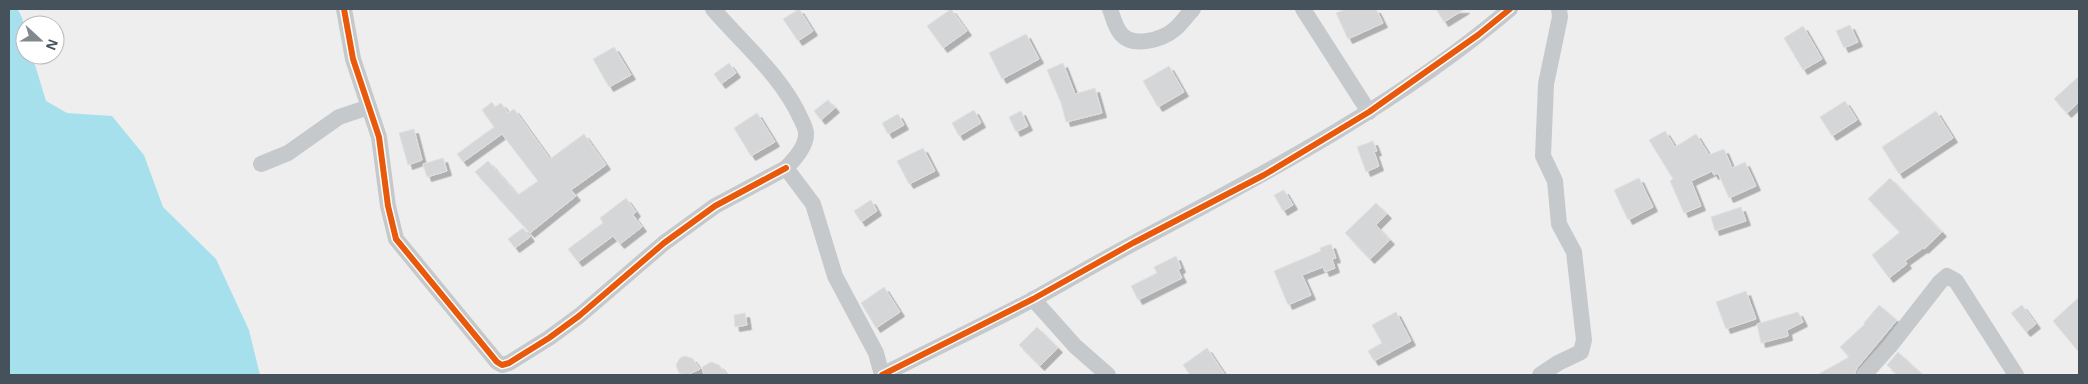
<svg xmlns="http://www.w3.org/2000/svg" width="2088" height="384" viewBox="0 0 2088 384" font-family="Helvetica,sans-serif">
  <style>
    .water { fill: #a7e0ed }
    .building { fill: #d5d6d7; stroke: #e0e0e1; filter: url(#shadow) }
    .lines { fill: none; stroke-linecap: round; stroke-linejoin: round }
    .street { stroke: #c6c9cb; stroke-width: 16 }
    .cycleway-casing { stroke: #fff; stroke-width: 9 }
    .cycleway { stroke: #e8590c; stroke-width: 6 }
  </style>
  <defs>
    <filter id="shadow"><feDropShadow dx="4.5" dy="4.5" stdDeviation="0" flood-color="#0004"/></filter>
  </defs>
  <rect width="100%" height="100%" fill="#efeeee"/>
  <!-- water -->
  <path class="water" d="M 9,9 L 17,9 C 27,21 25,40 25,55 L 32,55 L 46,101 L 67,113 L 112,116 L 144,155 L 163,207 L 216,259 L 249,330 L 260,375 L 9,375 Z"/>
  <!-- building -->
  <g class="building">
    <polygon points="799,9 813,31 798,41 783,19"/>
    <polygon points="951,9 967,31 943,48 927,26"/>
    <polygon points="1346,9 1376,9 1383,23 1348,39 1336,13"/>
    <polygon points="1436,9 1465,9 1444,22"/>
    <polygon points="1850,25 1858,42 1844,48 1836,31"/>
    <polygon points="1803,26 1822,59 1803,70 1784,38"/>
    <polygon points="1026,34 1039,59 1002,79 989,53"/>
    <polygon points="614,47 631,75 609,87 593,59"/>
    <polygon points="729,63 736,73 721,84 714,74"/>
    <polygon points="1063,63 1075,94 1095,88 1102,113 1066,122 1061,103 1047,70"/>
    <polygon points="1169,66 1184,92 1158,107 1143,81"/>
    <polygon points="2079,76 2079,102 2067,113 2054,99"/>
    <polygon points="828,100 835,108 821,120 814,111"/>
    <polygon points="1845,101 1857,120 1832,136 1820,117"/>
    <polygon points="492,102 495,107 501,103 508,113 514,109 550,159 584,134 606,165 571,190 576,196 530,233 475,172 488,161 518,195 538,181 502,134 463,162 457,154 494,127 482,110"/>
    <polygon points="974,110 981,123 959,136 952,123"/>
    <polygon points="1021,111 1028,126 1016,132 1009,117"/>
    <polygon points="1936,111 1953,138 1899,174 1882,147"/>
    <polygon points="757,113 775,142 751,156 734,128"/>
    <polygon points="898,114 904,125 888,134 882,123"/>
    <polygon points="414,129 422,160 408,165 399,133"/>
    <polygon points="1665,131 1675,147 1696,134 1709,155 1724,149 1732,168 1745,162 1756,186 1729,198 1718,173 1714,175 1712,171 1691,181 1701,206 1684,213 1670,181 1673,179 1649,140"/>
    <polygon points="1373,141 1377,151 1374,152 1379,166 1366,172 1357,147"/>
    <polygon points="923,148 935,171 909,184 897,161"/>
    <polygon points="443,158 447,171 427,177 423,164"/>
    <polygon points="1639,178 1653,207 1628,220 1614,190"/>
    <polygon points="1890,178 1942,232 1924,249 1923,248 1905,261 1907,264 1889,278 1872,255 1900,232 1868,199"/>
    <polygon points="1284,190 1293,205 1283,211 1274,195"/>
    <polygon points="626,198 636,212 633,215 642,227 620,244 613,236 578,262 568,249 603,223 600,218"/>
    <polygon points="871,200 877,211 861,222 854,211"/>
    <polygon points="1376,203 1387,214 1376,225 1390,240 1370,259 1345,233"/>
    <polygon points="1741,207 1746,221 1715,231 1711,217"/>
    <polygon points="523,228 530,237 515,248 508,239"/>
    <polygon points="1331,244 1336,258 1332,259 1335,268 1325,272 1323,267 1302,275 1311,295 1288,305 1274,271 1321,251 1320,248"/>
    <polygon points="1176,256 1181,268 1178,270 1182,278 1138,300 1131,286 1157,273 1154,267"/>
    <polygon points="884,287 900,312 876,328 861,303"/>
    <polygon points="1746,291 1756,319 1726,329 1716,302"/>
    <polygon points="2079,297 2079,352 2053,321"/>
    <polygon points="1879,305 1897,320 1857,368 1854,375 1817,375 1849,357 1840,347 1865,324 1864,323"/>
    <polygon points="2022,305 2036,324 2026,332 2011,313"/>
    <polygon points="1396,312 1411,341 1374,361 1368,351 1382,343 1372,325"/>
    <polygon points="1798,312 1803,322 1787,330 1788,336 1761,343 1757,324"/>
    <polygon points="745,313 747,325 735,327 734,315"/>
    <polygon points="1037,327 1058,348 1040,366 1019,345"/>
    <polygon points="1207,348 1225,375 1190,375 1183,365"/>
    <polygon points="1898,352 1923,375 1898,375 1887,365"/>
    <polygon points="684,356 692,358 700,369 687,375 679,373 676,365 680,358"/>
    <polygon points="711,362 719,365 727,375 704,375 702,367"/>
  </g>
  <g class="lines">
    <!-- street -->
    <g class="street">
      <polyline points="344,9 353,59 379,137 388,206 396,239 497,362 502,365 509,363 549,338 579,316 664,243 715,206 786,168"/>
      <path d="M 713,9 C 743,44 782,76 801,119 C 803,123 806,129 806,133 C 807,146 794,160 786,168 L 813,204 L 835,276 L 876,353 L 882,375"/>
      <path d="M 1110,9 C 1113,17 1115,27 1121,34 C 1133,48 1162,40 1175,29 C 1181,24 1187,15 1193,9"/>
      <polyline points="1303,9 1369,112"/>
      <polyline points="261,164 288,153 339,117 369,107"/>
      <polyline points="1033,299 1075,346 1108,375"/>
      <path d="M 882,375 C 933,349 984,325 1034,299 C 1068,280 1102,260 1136,242 C 1266,173 1397,105 1510,9"/>
      <polyline points="1540,375 1558,363 1581,352 1584,340 1574,252 1559,224 1555,181 1543,156 1546,84 1560,17 1559,9"/>
      <polyline points="1864,375 1890,346 1940,282 1947,276 1956,281 2016,375"/>
    </g>
    <!-- cycleway casing -->
    <g class="cycleway-casing">
      <g id="cycleway">
        <polyline points="344,9 353,59 379,137 388,206 396,239 497,362 502,365 509,363 549,338 579,316 664,243 715,206 786,168"/>
        <polyline points="882,375 1033,299 1133,243 1264,175 1369,112 1478,35 1510,9"/>
      </g>
    </g>
    <!-- cycleway -->
    <use href="#cycleway" class="cycleway"/>
  </g>
  <!-- border -->
  <rect width="2088" height="384" fill="none" stroke="#46525b" stroke-width="20"/>
  <!-- north arrow -->
  <g transform="translate(40 40) rotate(111)"><circle r="24" fill="#ffffff" stroke="#b5babd"/>
  <path d="M0-4L9 19L0 12L-9 19Z" fill="#81898e"/>
  <text y="-8" font-size="14" font-weight="bold" text-anchor="middle" fill="#46525b">N</text>
  </g>
</svg>
